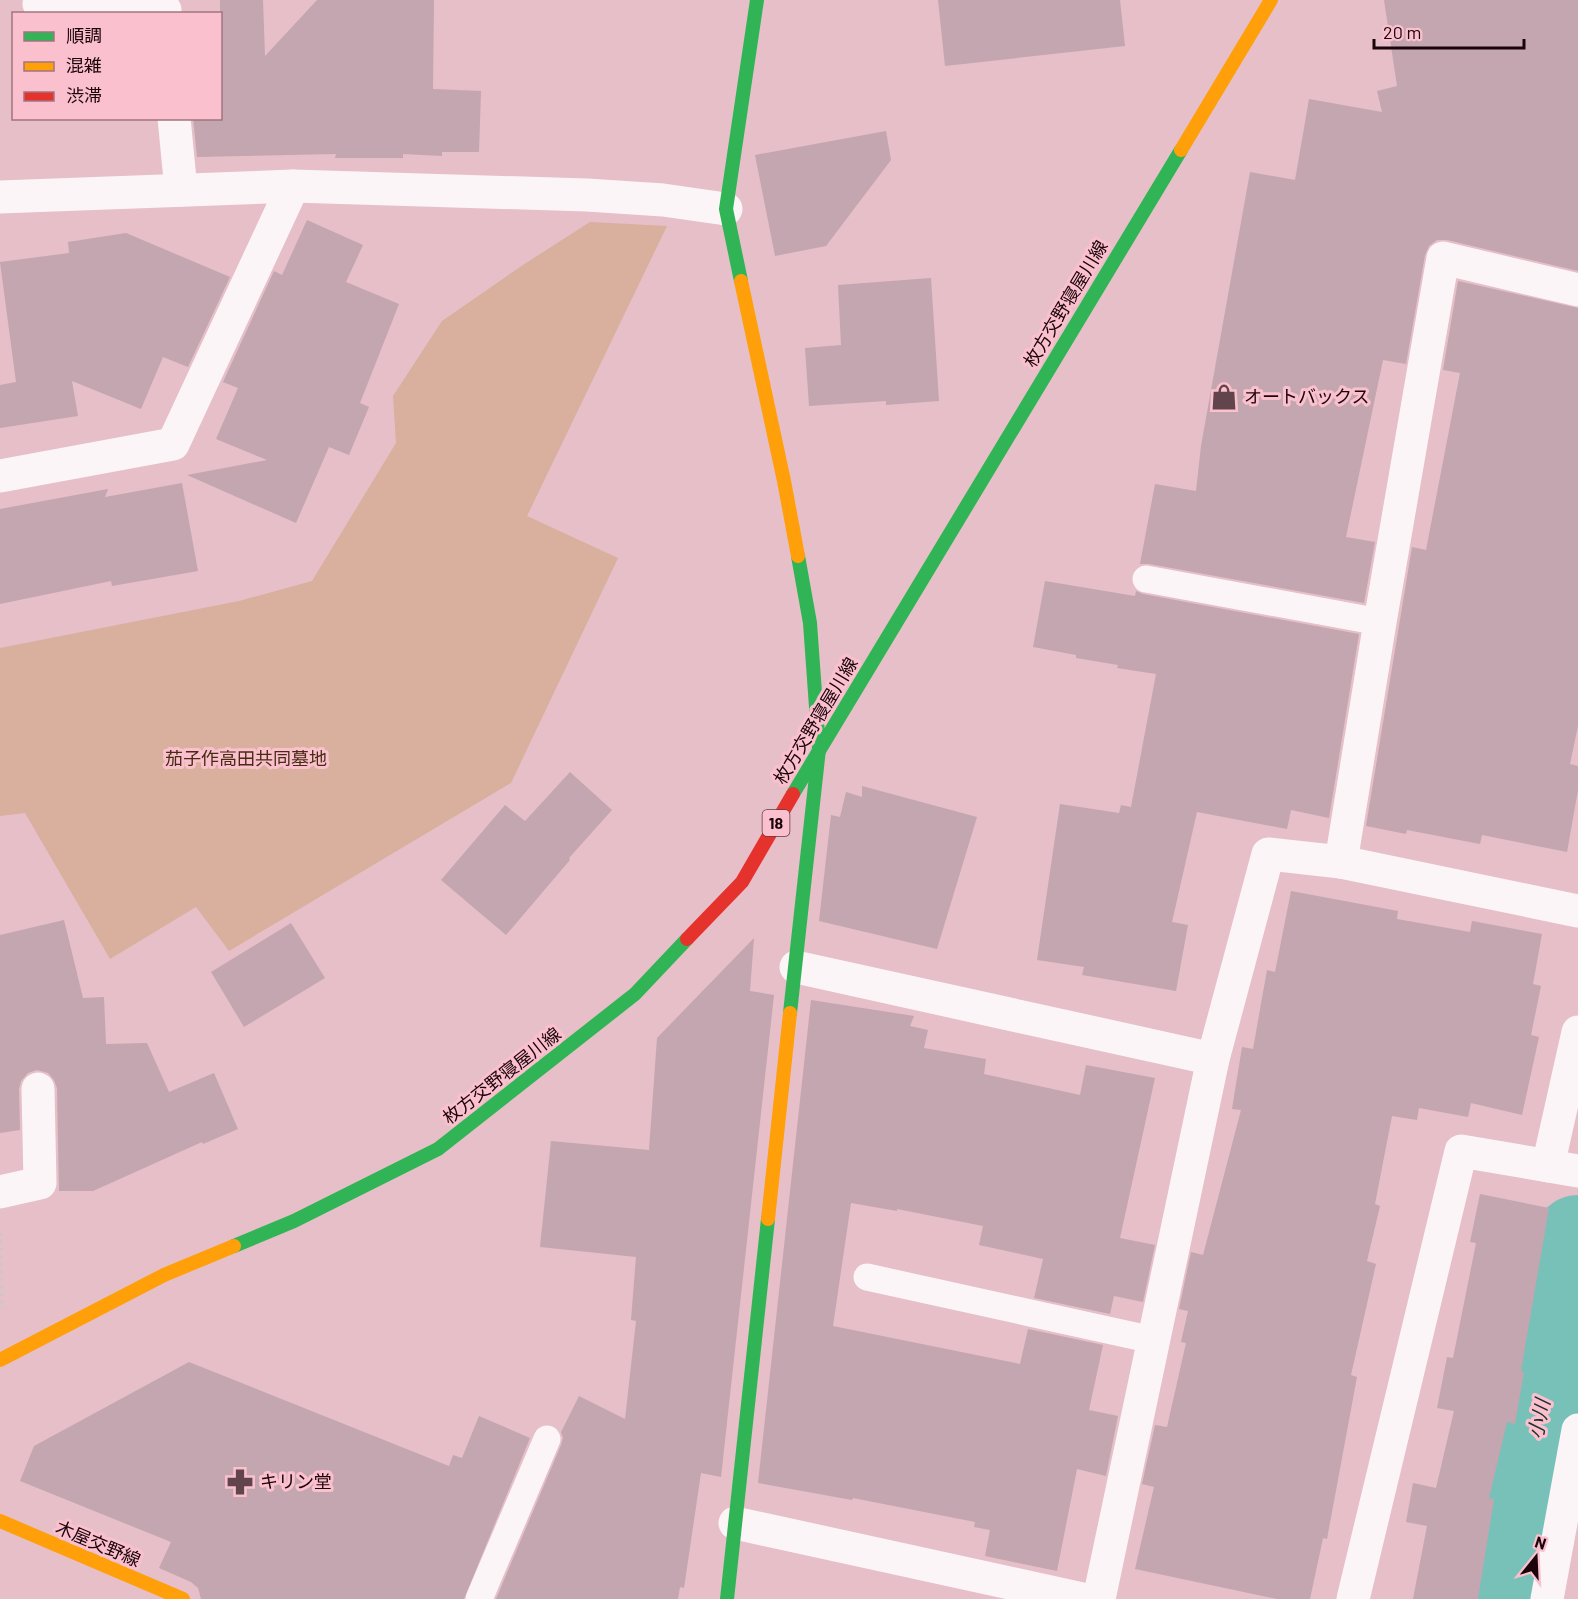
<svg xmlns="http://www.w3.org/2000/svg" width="1578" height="1599" viewBox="0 0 1578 1599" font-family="Barlow,'Noto Sans JP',sans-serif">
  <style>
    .green { fill: #d9af9d }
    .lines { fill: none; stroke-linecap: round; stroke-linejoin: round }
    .river { stroke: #78c1b9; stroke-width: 90 }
    .building { fill: #c3a6b0 }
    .path { stroke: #d0c5c7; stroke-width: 4; stroke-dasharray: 3 4.5; stroke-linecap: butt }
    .lane { stroke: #fbf5f7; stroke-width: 27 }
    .street { stroke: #fbf5f7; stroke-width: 33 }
    .fast { stroke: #30b455; stroke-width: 14 }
    .slow { stroke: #ff9f0a; stroke-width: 14 }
    .jam { stroke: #e5322d; stroke-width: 14 }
    .labels { text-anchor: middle; stroke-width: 6; stroke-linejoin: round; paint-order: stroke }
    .shield { fill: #fbc0ce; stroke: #5e3c45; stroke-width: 1.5 }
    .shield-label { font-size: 16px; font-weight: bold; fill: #1b040a }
    .street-label { font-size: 18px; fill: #1b040a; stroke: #fbc0ce }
    .poi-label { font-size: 18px; fill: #1b040a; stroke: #fbc0ce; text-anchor: start }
    .park-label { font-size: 18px; fill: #462c11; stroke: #fbc0ce }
    .water-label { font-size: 20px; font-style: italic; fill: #1a2f2b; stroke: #fbc0ce }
  </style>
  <rect width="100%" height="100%" fill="#e6bfc8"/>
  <!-- green -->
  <polygon class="green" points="590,222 667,226 527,516 618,558 511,783 229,951 196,907 110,959 25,813 0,816 0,648 239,601 312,581 396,443 393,396 442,321 523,265"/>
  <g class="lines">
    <!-- river -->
    <polyline class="river" points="1500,1599 1578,1240"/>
  </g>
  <!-- building -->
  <g class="building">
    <polygon points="220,0 263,0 265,56 317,0 434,0 433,89 481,91 479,152 442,152 442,156 403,154 403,158 335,158 336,154 197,157 193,118 220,118"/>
    <polygon points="938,0 1120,0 1125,46 945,66"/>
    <polygon points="1384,0 1578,0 1578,271 1447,240 1437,240 1429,246 1425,255 1406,364 1383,360 1346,537 1375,542 1364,603 1149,564 1140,564 1155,484 1196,491 1201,446 1250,172 1295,180 1309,99 1382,112 1377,91 1397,86"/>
    <polygon points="886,131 891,160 826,246 775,256 755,155"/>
    <polygon points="307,220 363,245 346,282 399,304 360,403 369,407 349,455 329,447 296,523 187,475 267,460 216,439 238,388 223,382 274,271 282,275"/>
    <polygon points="126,233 230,277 188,367 163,357 141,409 72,381 78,416 0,428 0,385 16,382 0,262 69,253 68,242"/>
    <polygon points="931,278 939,401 886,405 886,401 809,406 805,348 841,345 838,285"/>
    <polygon points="1458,281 1578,308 1578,726 1570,764 1578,766 1578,790 1567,852 1482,835 1480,844 1407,830 1406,834 1366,826 1412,547 1426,550 1460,373 1443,370"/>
    <polygon points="182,483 198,571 112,586 111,581 0,604 0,509 108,489 105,497"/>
    <polygon points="1045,581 1135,596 1136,591 1143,594 1359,634 1329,818 1291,810 1287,829 1197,812 1172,922 1188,925 1176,991 1082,975 1084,967 1037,960 1060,804 1119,813 1121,805 1131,807 1156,674 1117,668 1118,665 1076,658 1076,655 1033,647"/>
    <polygon points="570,772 612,810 569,858 570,860 506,935 441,880 505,805 525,821"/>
    <polygon points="862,786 977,817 937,949 819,921 831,815 840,817 846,792 862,797"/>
    <polygon points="1291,891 1398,911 1397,919 1470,932 1472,921 1542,934 1533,984 1541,986 1531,1035 1539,1037 1522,1115 1471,1103 1468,1117 1419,1108 1417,1120 1392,1116 1375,1204 1380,1206 1367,1261 1376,1264 1351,1375 1357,1377 1327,1539 1323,1538 1310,1599 1277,1599 1135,1569 1154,1487 1142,1484 1155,1425 1167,1427 1186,1343 1181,1342 1188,1311 1179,1309 1191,1252 1203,1255 1241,1110 1232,1109 1242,1047 1253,1049 1267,970 1275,972"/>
    <polygon points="64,920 83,998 104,997 106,1044 147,1043 169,1092 214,1073 238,1129 203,1144 202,1142 93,1191 59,1191 57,1088 54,1080 48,1073 37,1070 28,1073 21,1081 19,1089 20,1130 0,1133 0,935"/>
    <polygon points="291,923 325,978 244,1027 211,972"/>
    <polygon points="754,938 750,991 774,995 721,1477 701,1473 684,1588 680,1587 678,1599 496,1599 561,1445 563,1438 561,1432 579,1396 625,1419 636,1321 631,1320 636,1257 540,1247 551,1141 649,1150 657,1038"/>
    <polygon points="811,1000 914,1016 910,1026 928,1030 924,1048 986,1059 984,1074 1080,1095 1086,1065 1155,1078 1120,1238 1155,1245 1143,1302 1114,1296 1110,1314 1034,1298 1043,1259 979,1245 983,1226 897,1209 897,1211 851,1203 833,1326 1020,1364 1028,1329 1103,1345 1089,1410 1118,1416 1106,1476 1077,1469 1057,1571 985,1556 990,1530 974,1527 975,1522 853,1498 852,1500 758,1483"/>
    <polygon points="1480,1194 1549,1208 1521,1371 1524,1372 1515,1424 1507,1422 1489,1498 1494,1499 1478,1599 1413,1599 1427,1526 1406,1522 1413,1483 1436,1488 1454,1411 1437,1408 1447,1357 1453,1358 1476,1243 1470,1242"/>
    <polygon points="189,1362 449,1466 453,1455 462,1458 479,1416 530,1438 464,1599 201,1599 198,1588 191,1582 159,1568 171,1542 20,1481 34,1446"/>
  </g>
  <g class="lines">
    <!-- path -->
    <polyline class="path" points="0,1233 2,1309"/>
    <!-- lane -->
    <g class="lane">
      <polyline points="1146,579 1380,622"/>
      <polyline points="867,1277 1153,1340"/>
      <polyline points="479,1599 547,1439"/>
    </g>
    <!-- street -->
    <g class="street">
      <polyline points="39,4 165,10 165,14"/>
      <polyline points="174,118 181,190"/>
      <polyline points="0,197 293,186 587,195 663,200 726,209"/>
      <polyline points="0,476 173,444 293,186"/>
      <polyline points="1341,862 1578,911"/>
      <polyline points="796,967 1213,1059"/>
      <polyline points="1548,1166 1578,1032"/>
      <polyline points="0,1192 40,1183 38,1089"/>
      <polyline points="735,1523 1083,1599"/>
      <polyline points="1099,1599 1213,1059 1268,854 1341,862 1380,622 1443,258 1578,290"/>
      <polyline points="1353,1599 1461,1151 1578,1171"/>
      <polyline points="1547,1599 1578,1430"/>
    </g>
    <!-- fast -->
    <g class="fast">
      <polyline points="741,281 726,209 757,0"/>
      <polyline points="793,794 1181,150"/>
      <polyline points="790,1013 819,749 810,623 798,556"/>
      <polyline points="234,1246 294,1221 438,1149 635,994 687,939"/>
      <polyline points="727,1599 768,1219"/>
    </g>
    <!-- slow -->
    <g class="slow">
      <polyline points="1181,150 1271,0"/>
      <polyline points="741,281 784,481 798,556"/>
      <polyline points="768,1219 790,1013"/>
      <polyline points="0,1360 164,1275 234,1246"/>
      <polyline points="0,1521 183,1599"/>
    </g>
    <!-- jam -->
    <polyline class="jam" points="687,939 742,882 793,794"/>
  </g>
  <!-- icons -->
  <defs>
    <g id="shop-bare" transform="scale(2.07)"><path d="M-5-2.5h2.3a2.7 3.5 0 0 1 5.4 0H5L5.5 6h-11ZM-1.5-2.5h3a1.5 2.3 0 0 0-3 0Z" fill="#62454c" stroke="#fbc0ce" stroke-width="2.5" paint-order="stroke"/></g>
    <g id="pharmacy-bare" transform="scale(2.07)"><path d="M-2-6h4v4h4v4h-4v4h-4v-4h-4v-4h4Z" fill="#62454c" stroke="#fbc0ce" stroke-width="2.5" paint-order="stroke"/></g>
  </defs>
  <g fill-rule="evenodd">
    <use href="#shop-bare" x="1224" y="397"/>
    <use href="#pharmacy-bare" x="240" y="1482"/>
  </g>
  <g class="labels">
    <!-- shield labels -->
    <rect class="shield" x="762.5" y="810" width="27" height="26" rx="4.5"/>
    <g class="shield-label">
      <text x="776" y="829">18</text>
    </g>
    <!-- street labels -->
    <g class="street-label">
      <text transform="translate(1066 304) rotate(-59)" y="6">枚方交野寝屋川線</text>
      <text transform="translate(816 721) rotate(-59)" y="6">枚方交野寝屋川線</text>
      <text transform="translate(502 1076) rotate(-38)" y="6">枚方交野寝屋川線</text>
      <text transform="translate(98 1544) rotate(23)" y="6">木屋交野線</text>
    </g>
    <!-- poi labels -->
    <g class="poi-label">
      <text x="1244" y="403">オートバックス</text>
      <text x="260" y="1488">キリン堂</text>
    </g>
    <!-- park labels -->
    <g class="park-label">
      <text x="246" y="765">茄子作高田共同墓地</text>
    </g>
    <!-- water labels -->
    <g class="water-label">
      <text transform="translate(1539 1419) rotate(-78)" y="7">小川</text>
    </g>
  </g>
  <!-- legend -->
  <rect x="12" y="12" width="210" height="108" fill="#fbc0ce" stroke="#a17580" stroke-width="1.5"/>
  <rect x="24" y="32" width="30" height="9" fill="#30b455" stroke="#a17580" stroke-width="1.5"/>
  <text x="66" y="42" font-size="18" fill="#1b040a">順調</text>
  <rect x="24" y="62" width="30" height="9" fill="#ff9f0a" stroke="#a17580" stroke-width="1.5"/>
  <text x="66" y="72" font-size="18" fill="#1b040a">混雑</text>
  <rect x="24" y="92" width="30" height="9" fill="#e5322d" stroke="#a17580" stroke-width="1.5"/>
  <text x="66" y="102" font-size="18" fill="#1b040a">渋滞</text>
  <!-- north arrow -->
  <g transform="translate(1536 1557) rotate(18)" stroke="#fbc0ce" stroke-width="4.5" paint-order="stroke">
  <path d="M0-4.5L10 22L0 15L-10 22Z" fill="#1b040a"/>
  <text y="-9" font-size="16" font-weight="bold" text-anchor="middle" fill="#1b040a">N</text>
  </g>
  <!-- scale -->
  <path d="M1374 39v9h150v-9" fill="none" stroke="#1b040a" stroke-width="3"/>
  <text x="1383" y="39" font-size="18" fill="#1b040a" stroke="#fbc0ce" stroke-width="4.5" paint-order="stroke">20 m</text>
</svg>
